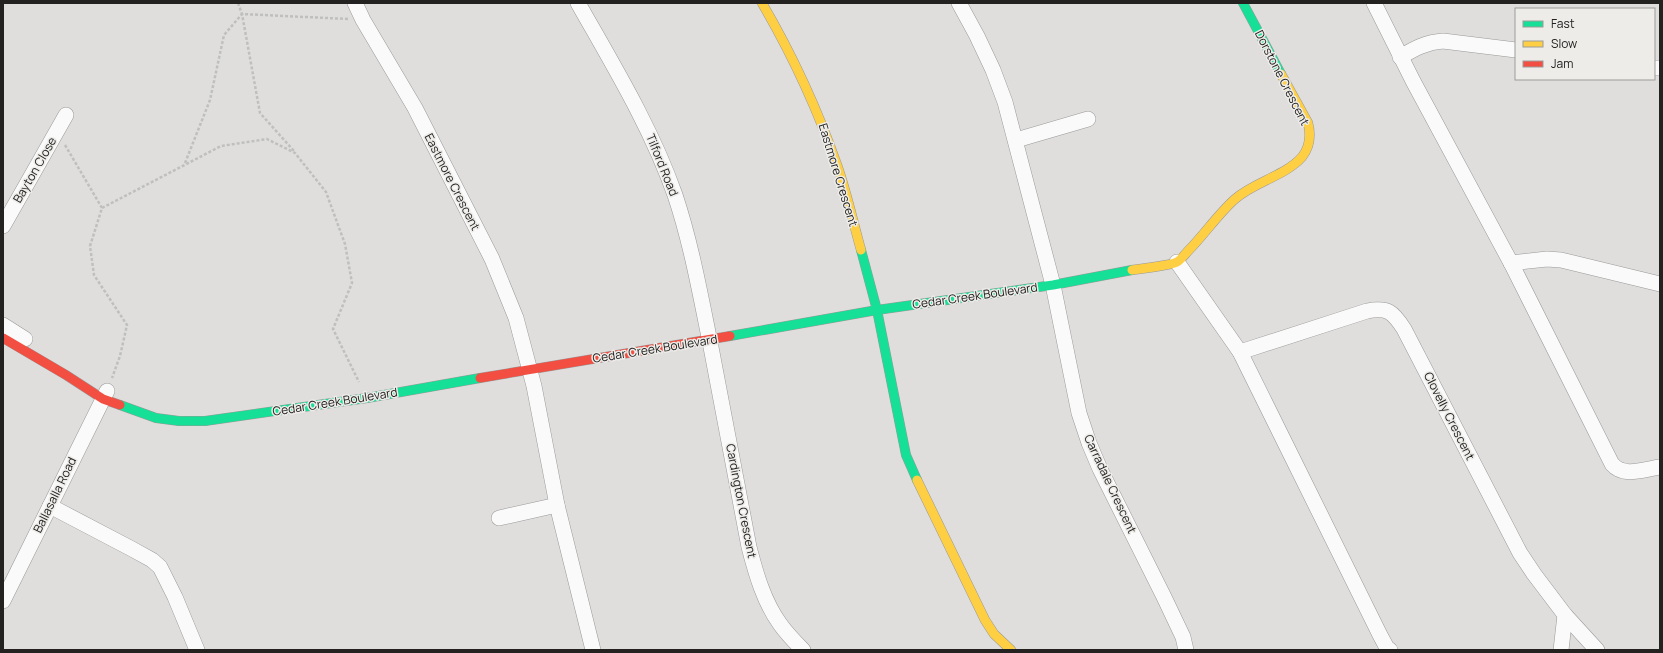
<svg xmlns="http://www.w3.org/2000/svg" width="1663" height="653" viewBox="0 0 1663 653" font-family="Manrope,sans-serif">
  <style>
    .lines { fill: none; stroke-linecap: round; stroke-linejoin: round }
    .street-casing { stroke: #9a9998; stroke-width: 16 }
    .fast-casing { stroke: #9a9998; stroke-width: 10 }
    .slow-casing { stroke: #9a9998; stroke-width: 10 }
    .jam-casing { stroke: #9a9998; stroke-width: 10 }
    .path { stroke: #bfbfbe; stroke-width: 2.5; stroke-dasharray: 3 2; stroke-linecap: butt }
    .street { stroke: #fafafa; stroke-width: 15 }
    .fast { stroke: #16e098; stroke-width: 9 }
    .slow { stroke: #ffcf43; stroke-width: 9 }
    .jam { stroke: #f24e42; stroke-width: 9 }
    .labels { text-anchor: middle; stroke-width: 3; stroke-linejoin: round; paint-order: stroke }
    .street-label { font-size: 12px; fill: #232221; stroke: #edece9 }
  </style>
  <rect width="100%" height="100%" fill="#dfdedd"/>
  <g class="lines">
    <!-- street casing -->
    <g class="street-casing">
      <g id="street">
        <polyline points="355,3 363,20 415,108 492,259 516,318 534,386 557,505 593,650"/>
        <path d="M 578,3 C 613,65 651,127 675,195 C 691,243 700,293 710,342 C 723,410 736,479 749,547 C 756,574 764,602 780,624 C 787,634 795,642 803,650"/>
        <polyline points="959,3 977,36 993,70 1005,102 1053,285 1079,413 1089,443 1100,469 1164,597 1183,637 1186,650"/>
        <path d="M 1374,3 L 1413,81 L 1511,263 L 1612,464 C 1624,478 1644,469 1660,467"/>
        <path d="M 1400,57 C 1414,49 1426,42 1443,41 L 1516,50"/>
        <polyline points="1654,68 1660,68"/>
        <polyline points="1016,140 1088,119"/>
        <polyline points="3,226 66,115"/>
        <polyline points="1177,262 1240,352 1380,635 1387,648 1390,650"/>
        <polyline points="1511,263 1547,259 1561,260 1660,284"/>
        <polyline points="3,325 25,339"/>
        <path d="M 1240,352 L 1367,311 C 1388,307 1393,312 1404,329 L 1520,553 L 1534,574 L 1565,615 L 1597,650"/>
        <polyline points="50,506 132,549 152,560 160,567 175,597 197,650"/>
        <polyline points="499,518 557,505"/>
        <polyline points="3,601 107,391"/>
        <polyline points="1561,650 1565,615"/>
      </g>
    </g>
    <!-- fast casing -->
    <g class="fast-casing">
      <g id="fast">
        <polyline points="1243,3 1281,74"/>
        <polyline points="861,250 877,310 906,455 917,480"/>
        <polyline points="730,336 877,310 1053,285 1132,270"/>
        <polyline points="120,405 156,418 179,421 205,421 367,398 480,378"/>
      </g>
    </g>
    <!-- slow casing -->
    <g class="slow-casing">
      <g id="slow">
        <path d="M 762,3 C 793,56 817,108 837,165 C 847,193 853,222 861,250"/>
        <path d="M 1132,270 C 1141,269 1171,265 1177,262 C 1181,260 1185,254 1188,251 C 1204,235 1218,214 1235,199 C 1254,182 1285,176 1302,157 C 1310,147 1311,135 1308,123 L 1281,74"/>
        <polyline points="917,480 985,620 994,634 1011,650"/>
      </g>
    </g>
    <!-- jam casing -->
    <g class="jam-casing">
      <g id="jam">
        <polyline points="3,338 66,375 103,399 120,405"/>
        <polyline points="480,378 730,336"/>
      </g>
    </g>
    <!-- path -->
    <g class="path">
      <polyline points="238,3 242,14 260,113 294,151"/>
      <polyline points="65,145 102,208 90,246 94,275 127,325 120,356 112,378"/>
      <polyline points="185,163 210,100 224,35 242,14 348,19"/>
      <polyline points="102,208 221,146 267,139 295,153 326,192 345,244 352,283 333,329 359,382"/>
    </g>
    <!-- street -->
    <use href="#street" class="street"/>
    <!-- fast -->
    <use href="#fast" class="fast"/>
    <!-- slow -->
    <use href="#slow" class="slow"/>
    <!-- jam -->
    <use href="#jam" class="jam"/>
  </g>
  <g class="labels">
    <!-- street labels -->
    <g class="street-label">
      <text transform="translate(1282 78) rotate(63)" y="4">Dorstone Crescent</text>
      <text transform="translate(662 165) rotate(68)" y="4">Tilford Road</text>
      <text transform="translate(35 170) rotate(-60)" y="4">Bayton Close</text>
      <text transform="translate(838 175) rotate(73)" y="4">Eastmore Crescent</text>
      <text transform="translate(452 182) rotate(63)" y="4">Eastmore Crescent</text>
      <text transform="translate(975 296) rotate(-8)" y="4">Cedar Creek Boulevard</text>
      <text transform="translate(655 349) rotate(-9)" y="4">Cedar Creek Boulevard</text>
      <text transform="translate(335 402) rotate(-9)" y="4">Cedar Creek Boulevard</text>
      <text transform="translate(1449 416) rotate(63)" y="4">Clovelly Crescent</text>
      <text transform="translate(1110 484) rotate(65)" y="4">Carradale Crescent</text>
      <text transform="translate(55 495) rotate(-64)" y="4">Ballasalla Road</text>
      <text transform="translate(741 501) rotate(79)" y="4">Cardington Crescent</text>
    </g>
  </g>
  <!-- border -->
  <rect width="1663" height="653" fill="none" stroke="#232221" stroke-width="8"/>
  <!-- legend -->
  <rect x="1515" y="8" width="140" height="72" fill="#edece9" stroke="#9c9b99"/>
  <rect x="1523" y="21" width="20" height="6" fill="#16e098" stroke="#9c9b99"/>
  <text x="1551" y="28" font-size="12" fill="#232221">Fast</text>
  <rect x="1523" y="41" width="20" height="6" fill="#ffcf43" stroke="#9c9b99"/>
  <text x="1551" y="48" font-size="12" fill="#232221">Slow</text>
  <rect x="1523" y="61" width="20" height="6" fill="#f24e42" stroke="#9c9b99"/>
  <text x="1551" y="68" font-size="12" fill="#232221">Jam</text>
</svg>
